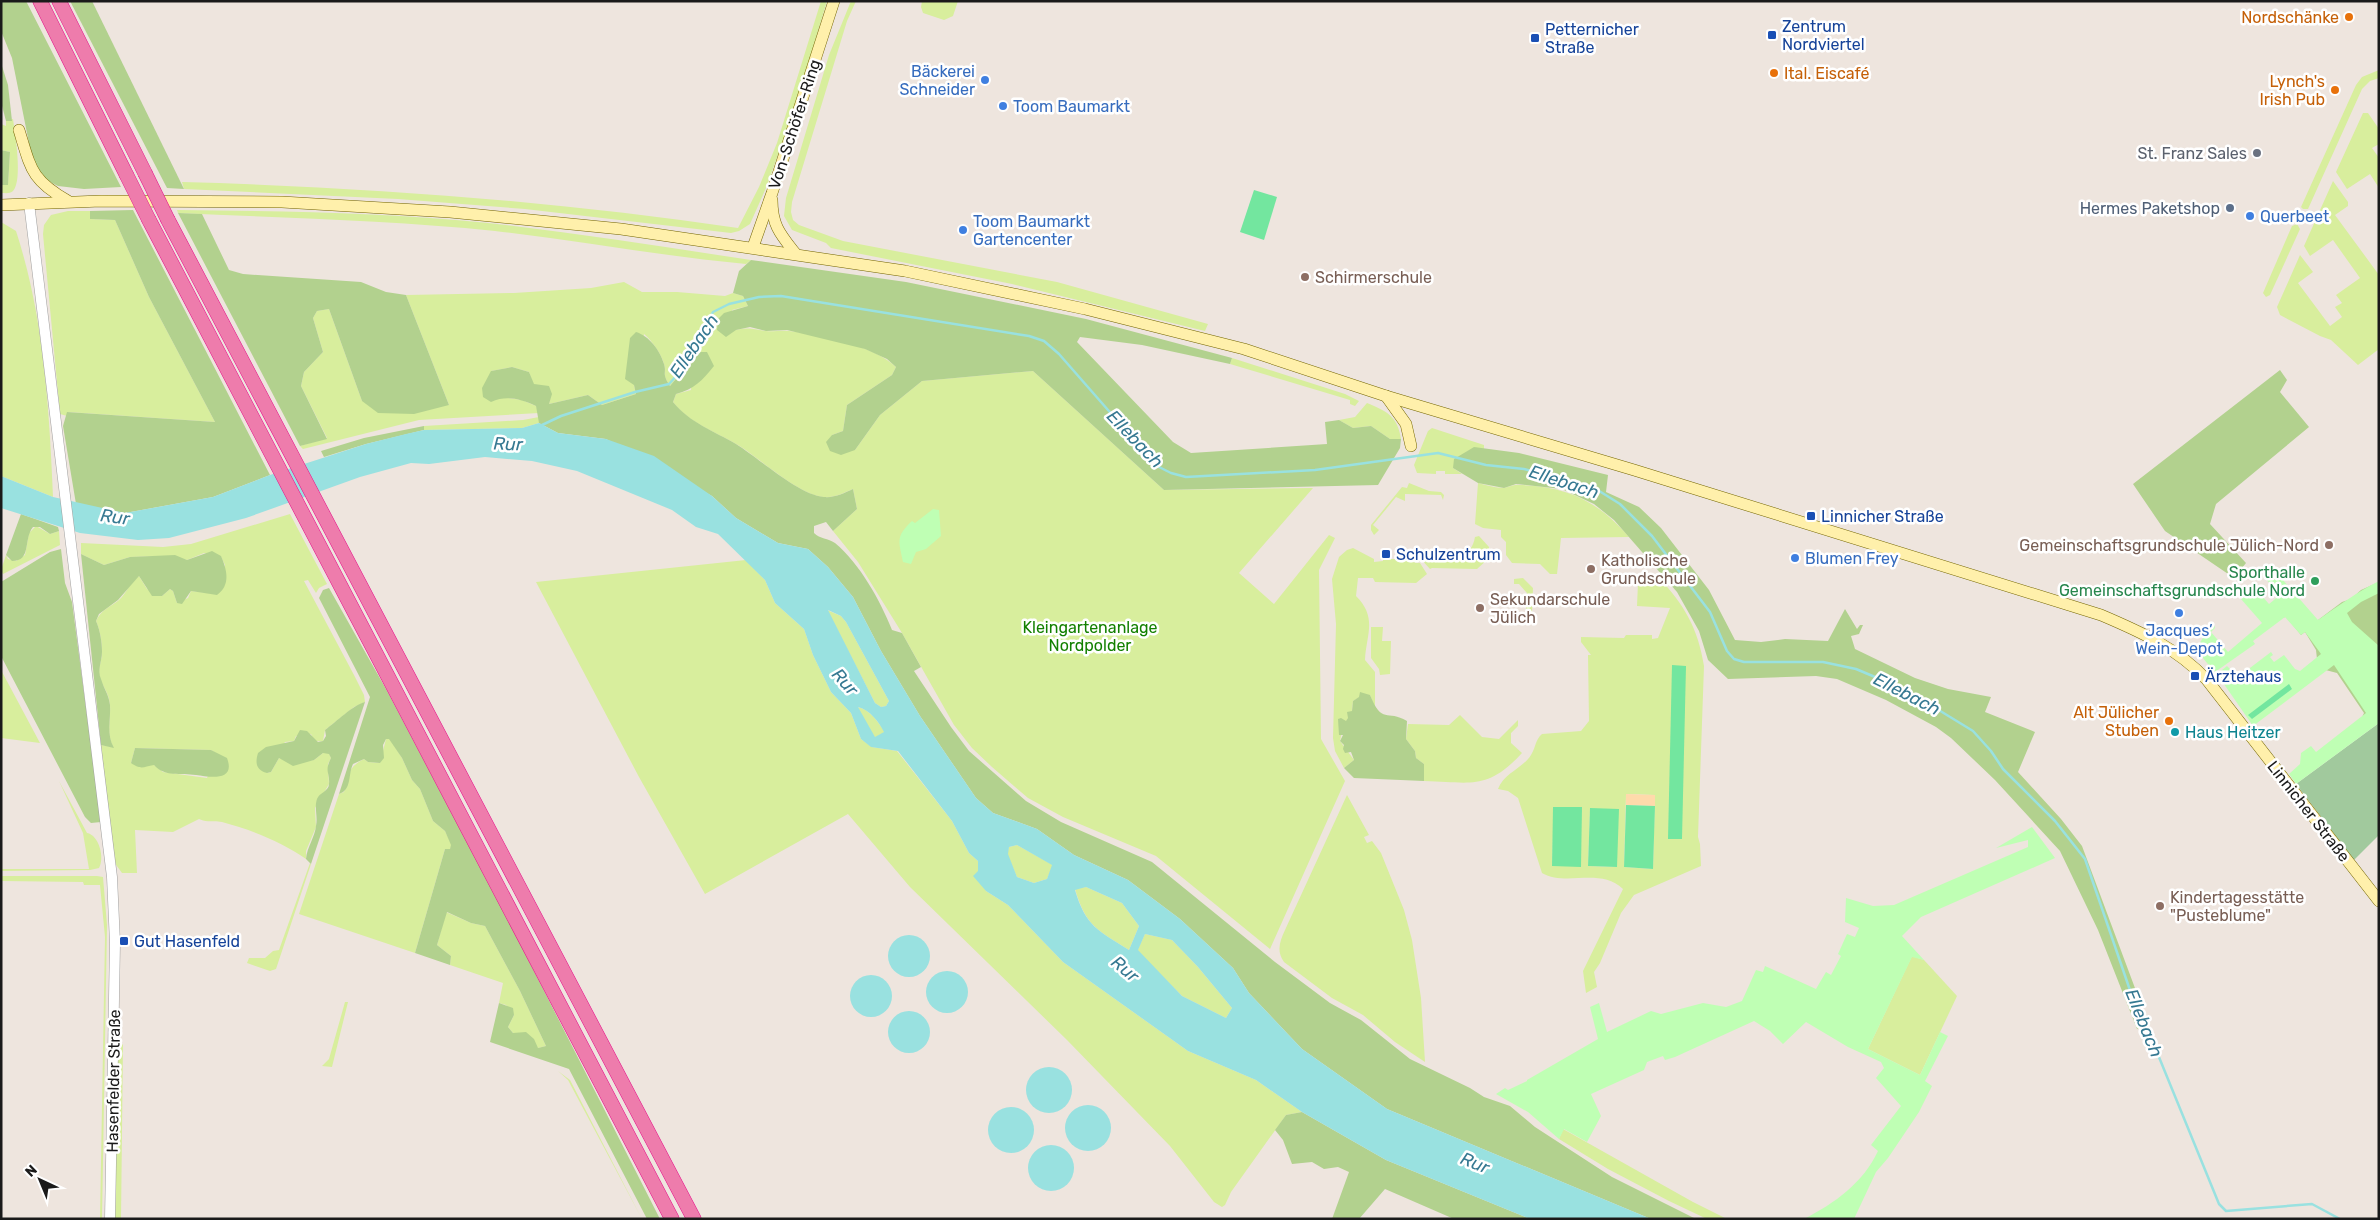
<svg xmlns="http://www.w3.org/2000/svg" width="2380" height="1220" viewBox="0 0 2380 1220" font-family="Rubik,sans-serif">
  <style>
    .grass { fill: #d8ee9d; fill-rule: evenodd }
    .forest { fill: #b2d18e }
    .sand { fill: #ffdaab }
    .cemetery { fill: #a1c99d }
    .park { fill: #bfffb4 }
    .pitch { fill: #73e69f }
    .water { fill: #99e1e0; fill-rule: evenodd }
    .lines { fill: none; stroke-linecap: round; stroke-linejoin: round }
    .stream { stroke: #99e1e0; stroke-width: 2.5 }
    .tertiary-casing { stroke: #a1a1a1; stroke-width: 11 }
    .secondary-casing { stroke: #736500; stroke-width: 12 }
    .motorway-casing { stroke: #e5128b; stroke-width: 15 }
    .tertiary { stroke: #fff; stroke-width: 10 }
    .secondary { stroke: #fff0ab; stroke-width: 11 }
    .motorway { stroke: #ee7cac; stroke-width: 14 }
    .motorway-bridge-casing { stroke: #e5128b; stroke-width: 15; stroke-linecap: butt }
    .motorway-bridge { stroke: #ee7cac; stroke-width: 14 }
    .food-dot { fill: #e8710a; stroke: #fff; stroke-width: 2 }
    .transit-dot { fill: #1a4fb4; stroke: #fff; stroke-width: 2 }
    .shop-dot { fill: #3f7fe0; stroke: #fff; stroke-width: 2 }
    .worship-dot { fill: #6b7280; stroke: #fff; stroke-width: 2 }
    .service-dot { fill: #5c6f8a; stroke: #fff; stroke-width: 2 }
    .education-dot { fill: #8d6e63; stroke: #fff; stroke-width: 2 }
    .leisure-dot { fill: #2e9e5b; stroke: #fff; stroke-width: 2 }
    .culture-dot { fill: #0f9aa8; stroke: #fff; stroke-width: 2 }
    .labels { text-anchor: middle; stroke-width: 5; stroke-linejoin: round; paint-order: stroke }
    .food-label { font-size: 16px; fill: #c56008; stroke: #fff; text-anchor: end }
    .transit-label { font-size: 16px; fill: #164399; stroke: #fff; text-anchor: start }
    .shop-label { font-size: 16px; fill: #366cbe; stroke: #fff; text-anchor: start }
    .street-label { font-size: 16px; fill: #1a1a1a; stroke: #fff }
    .worship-label { font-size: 16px; fill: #5b616d; stroke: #fff; text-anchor: end }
    .service-label { font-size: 16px; fill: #4e5e75; stroke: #fff; text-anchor: end }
    .education-label { font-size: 16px; fill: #785e54; stroke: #fff; text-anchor: start }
    .leisure-label { font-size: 16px; fill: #27864d; stroke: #fff; text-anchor: end }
    .park-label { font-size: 16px; fill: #138001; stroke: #fff }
    .culture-label { font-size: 16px; fill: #0d838f; stroke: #fff; text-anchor: start }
    .water-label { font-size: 18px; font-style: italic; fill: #367992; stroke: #fff }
  </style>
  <rect width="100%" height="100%" fill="#eee5de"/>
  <!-- grass -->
  <g class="grass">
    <path d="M 821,1 L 827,1 L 796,105 L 766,188 L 750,224 L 739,231 L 731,233 L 525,209 L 398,199 L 184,189 L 182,182 C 368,187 554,201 738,228 L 759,187 L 777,143 Z"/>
    <polygon points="851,1 856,1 847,21 792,202 791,212 793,220 799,225 843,241 1057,282 1208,324 1205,331 1012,284 831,248 826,243 792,230 784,216 786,198 829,55"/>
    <polygon points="922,1 958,1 953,16 944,20 923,13 921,7"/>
    <polygon points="2379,70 2379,78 2370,81 2362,89 2308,209 2303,209 2301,207 2356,85 2362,77"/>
    <polygon points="2363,113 2368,113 2379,129 2379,144 2372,148 2379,158 2379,188 2370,174 2347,189 2336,172"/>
    <path d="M 13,119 C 15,133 23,181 13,191 C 10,194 5,193 1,193 L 1,185 L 8,184 L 10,152 L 1,150 L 1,124 L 6,126 L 6,121 Z"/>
    <polygon points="2333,181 2348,202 2348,206 2335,215 2379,275 2379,349 2358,365 2331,340 2320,336 2280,315 2277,307 2300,255 2313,272 2298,283 2330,326 2342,317 2335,307 2342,303 2336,295 2360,278 2333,240 2310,256 2304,246"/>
    <path d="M 177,210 C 281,211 385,212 488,223 C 576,233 664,247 751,260 L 746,264 C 662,256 579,241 495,231 C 390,220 284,218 178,213 Z"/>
    <polygon points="68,211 90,211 90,219 115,220 149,297 215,422 68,412 67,416 60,414 43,234 44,225 51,215"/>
    <path d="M 1,222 L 16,231 C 44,317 49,407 53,497 L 1,476 Z"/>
    <polygon points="2297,224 2300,229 2270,295 2266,297 2263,293 2292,226"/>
    <path d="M 624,282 L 642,292 L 677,292 L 725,296 L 733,293 L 743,296 L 748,306 L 732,310 L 736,330 C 751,327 752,329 766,331 C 773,332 781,330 789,331 C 821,335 873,345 896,367 L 892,375 L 847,405 L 843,431 L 832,435 L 855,450 L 880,415 L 922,381 L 1033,371 L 1164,490 L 1313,488 L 1239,573 L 1274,604 L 1329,535 L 1335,538 L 1319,570 L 1321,739 L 1345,781 L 1270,949 L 1156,856 L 1063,817 L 1028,798 L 992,767 L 972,748 L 954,725 L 902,633 L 858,562 L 833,531 L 857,509 L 853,489 C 843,493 835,498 824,497 C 798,495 759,457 736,444 C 714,431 689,423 673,402 L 676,394 L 691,390 L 694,352 L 680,374 L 670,386 C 661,372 667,375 664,364 C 661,353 652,341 644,334 L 634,385 L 636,394 L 602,405 L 588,395 L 549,404 L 551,394 L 533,384 L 529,372 L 512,367 L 491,371 L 502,397 L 522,400 L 536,406 L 539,413 L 419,420 L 303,449 L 300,446 L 327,438 L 301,386 L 304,372 L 323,352 L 313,318 L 317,311 L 329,309 L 362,401 L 449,405 L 406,295 L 514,293 L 591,288 Z"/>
    <polygon points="1232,358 1345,394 1359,401 1355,406 1350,404 1350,400 1230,364"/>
    <path d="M 1367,403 C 1387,411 1398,417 1401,439 L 1390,439 L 1371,426 L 1353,428 L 1339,420 L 1355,417 Z"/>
    <polygon points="539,417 539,423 522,428 424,430 424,426 523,420"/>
    <path d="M 1432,428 L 1484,445 L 1484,449 C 1467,446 1462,455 1453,468 L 1462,474 L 1445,474 L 1445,471 L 1436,471 L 1436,474 L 1417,473 L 1414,465 L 1428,431 Z"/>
    <polygon points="1409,483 1429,491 1441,492 1444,495 1443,500 1441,495 1405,494 1405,501 1396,497 1373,525 1379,530 1374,535 1371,530 1371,525 1402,487 1407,488"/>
    <path d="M 1478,483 C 1486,485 1496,488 1504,488 C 1510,487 1514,484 1519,485 C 1567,486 1598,501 1629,537 L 1561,538 L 1557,574 L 1550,574 L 1540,564 L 1512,563 L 1506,555 L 1506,542 L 1501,537 L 1501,530 L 1483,528 L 1475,524 Z"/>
    <path d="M 290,514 L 327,584 L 319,588 L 316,593 L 308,580 L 304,581 L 354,675 L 364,695 L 365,702 L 354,707 L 325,730 L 323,741 C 316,742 314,741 311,734 L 296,736 L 294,741 L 285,742 L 267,773 L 271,772 L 279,758 L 290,762 L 314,760 L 323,753 L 329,753 L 331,758 L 328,764 L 329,784 L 315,808 L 316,827 L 306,851 L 306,859 C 282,842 252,830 222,822 C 214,820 208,823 199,819 L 173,832 L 135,830 L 137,873 L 122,873 L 114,862 L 101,745 L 113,747 C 106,733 111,720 110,705 C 109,694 104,688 100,679 C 97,670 102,661 102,652 C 102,642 100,630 96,621 C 101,610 110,607 119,600 C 127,593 130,581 139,576 L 147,589 L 162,596 L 170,589 L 173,591 L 177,603 L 188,598 L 191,591 L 217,594 L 225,565 L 221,557 L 204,553 L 187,560 L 168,556 L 130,557 L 104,565 L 81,554 L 81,543 L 163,547 L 191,544 ZM 135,748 L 211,750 L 217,754 L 207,778 L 163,772 L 154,765 L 131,763 Z"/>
    <polygon points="36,526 50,534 59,531 60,545 3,574 1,570 6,555 8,559 16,561 25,555 29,533"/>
    <path d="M 1479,536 L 1489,547 L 1489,558 L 1477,569 L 1432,568 L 1430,569 L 1421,559 C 1443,559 1470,565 1475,537 Z"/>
    <path d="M 1353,548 L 1374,559 L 1374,562 L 1383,561 L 1383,559 L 1411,559 L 1412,562 L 1420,563 L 1427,574 L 1416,583 L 1375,582 L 1373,578 L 1358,578 L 1356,596 C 1378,618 1366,635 1365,660 L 1375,672 L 1375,709 L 1370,695 L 1360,697 L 1353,701 L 1352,711 L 1346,722 L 1344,721 L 1340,741 L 1354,760 L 1344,768 L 1335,751 L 1333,738 L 1336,624 L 1332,579 L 1339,557 L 1347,550 Z"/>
    <polygon points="746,560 765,580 775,603 804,629 813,655 831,692 851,713 861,739 872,747 897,751 952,821 969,853 978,861 978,871 986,891 1008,905 1063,962 1188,1051 1256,1080 1302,1112 1286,1115 1231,1192 1225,1205 1222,1207 1214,1202 1170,1146 1067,1040 910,887 848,814 705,894 639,777 536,582"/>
    <path d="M 1658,577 C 1684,604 1698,628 1704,666 L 1698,837 L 1700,844 L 1701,866 L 1634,895 L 1621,913 L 1600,963 L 1594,972 L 1597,987 L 1586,993 L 1583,971 L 1623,889 C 1600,867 1566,887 1542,873 L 1518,798 L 1508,791 L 1498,789 C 1504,773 1523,768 1531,755 C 1536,747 1535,740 1542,734 L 1581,731 L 1589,721 L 1588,655 L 1591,655 L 1581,642 L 1581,637 L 1624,638 L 1626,635 L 1652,635 L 1652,639 L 1658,638 L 1670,608 L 1637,606 L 1638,583 L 1653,582 ZM 1626,794 L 1655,795 L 1653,869 L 1624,867 ZM 1554,808 L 1581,866 L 1552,866 ZM 1590,809 L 1617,867 L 1588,866 Z"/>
    <polygon points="1523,578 1533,588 1532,612 1523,621 1520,618 1526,611 1527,593 1519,584 1514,584 1514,579"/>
    <polygon points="827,610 841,616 846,622 889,701 886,706 881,707 875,703"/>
    <polygon points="1371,627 1383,627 1382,641 1391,641 1390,674 1380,675 1379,669 1371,658"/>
    <polygon points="1,670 40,743 1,738"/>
    <path d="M 857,707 C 870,709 878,722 885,732 L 875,738 Z"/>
    <path d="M 1460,715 L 1482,737 L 1499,739 L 1518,720 L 1518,726 L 1511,733 L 1511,743 L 1522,753 C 1487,791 1471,782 1424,781 L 1424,764 L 1416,758 L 1415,751 L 1406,739 L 1408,724 L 1449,725 Z"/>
    <path d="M 386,739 L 390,739 L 402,758 L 412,780 L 420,789 L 433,821 L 445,831 L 452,845 L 450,849 L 445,849 L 415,953 L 299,914 L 339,794 L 344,792 C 351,775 346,768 364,759 L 368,762 L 380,763 Z"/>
    <path d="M 59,781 L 87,833 C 99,835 105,858 99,868 L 90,870 L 1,871 L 1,869 L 89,869 L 83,833 Z"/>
    <path d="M 1347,795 L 1369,835 L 1364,837 L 1367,843 L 1372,841 L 1381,853 L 1404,910 L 1412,940 L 1421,998 L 1425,1062 L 1395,1042 L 1363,1015 L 1332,998 L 1284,962 C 1276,951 1280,941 1285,930 Z"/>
    <polygon points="1017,845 1053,865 1047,879 1034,883 1017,877 1007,854 1009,847"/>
    <polygon points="310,863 311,864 276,969 270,971 247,963 249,958 265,958 273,951 279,950"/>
    <polygon points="1,876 97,876 103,877 107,925 102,1219 100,1219 105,937 100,885 84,885 83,882 1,881"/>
    <path d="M 1086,887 L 1122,903 L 1139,926 L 1129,950 C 1098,930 1086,927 1075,889 Z"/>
    <polygon points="446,912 471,923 485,926 520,991 546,1046 538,1048 513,1033 508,1027 514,1015 506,1005 499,1003 503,983 450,965 451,956 437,945"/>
    <polygon points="1145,934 1172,940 1198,967 1232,1008 1226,1018 1182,996 1137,951"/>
    <polygon points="1912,956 1924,960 1957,996 1920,1075 1868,1049"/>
    <polygon points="345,1002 348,1002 332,1067 322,1066 329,1059"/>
    <polygon points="123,1044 121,1219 114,1219 118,1049"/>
    <polygon points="558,1071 570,1080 642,1219 568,1080"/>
    <polygon points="1563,1129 1693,1202 1727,1219 1707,1219 1669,1201 1608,1169 1559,1139"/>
  </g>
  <!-- forest -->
  <g class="forest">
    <polygon points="1,1 26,1 121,187 84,189 58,186 44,179 32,158 12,58 1,31"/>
    <polygon points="70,1 92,1 184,189 167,188"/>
    <polygon points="1,63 8,85 12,121 6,121 1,102"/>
    <polygon points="1,150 10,152 8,185 1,185"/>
    <polygon points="133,210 270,475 213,497 125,513 76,504 63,426 67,412 215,422 149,297 115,220 90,219 90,211"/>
    <polygon points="178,213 202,214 229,270 243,274 361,282 386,292 406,295 449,405 414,414 378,413 362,401 329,309 317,311 313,318 323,352 304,372 301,386 327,439 300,446"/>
    <polygon points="751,260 906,282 1086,319 1232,358 1230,364 1142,345 1080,337 1077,342 1173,442 1191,453 1327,444 1325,422 1339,420 1353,428 1371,426 1390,439 1401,439 1400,448 1378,485 1164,490 1033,371 922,381 880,415 855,450 841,455 830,451 826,442 832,435 843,431 847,405 892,375 896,367 887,359 865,349 787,330 766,331 750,327 736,330 726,337 717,330 718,319 724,313 748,306 743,296 733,293 739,271"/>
    <path d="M 636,332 C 649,336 660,350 664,364 C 667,374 661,372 670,386 L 680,374 L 694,352 L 707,352 L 714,366 C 702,381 694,389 676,394 L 673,402 C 690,423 714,431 736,444 C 759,458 798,495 824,497 C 835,498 844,493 853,489 L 857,509 L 833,531 L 826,522 L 814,526 L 814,533 C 820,539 828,538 835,543 C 860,564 880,600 892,630 L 902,633 L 921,667 L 914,671 L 951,727 L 969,751 L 1026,801 L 1061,822 L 1152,862 L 1275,962 L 1330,1003 L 1361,1020 L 1410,1059 L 1470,1088 L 1484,1097 L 1510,1106 L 1535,1127 L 1612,1177 L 1696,1219 L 1651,1219 L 1387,1109 L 1302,1049 L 1249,993 L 1233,968 L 1180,919 L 1128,880 L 1074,855 L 1037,829 L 993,813 L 976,798 L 920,716 L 881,651 L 853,597 L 828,567 L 808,549 L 778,543 L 736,518 L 712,496 L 606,439 L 558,433 L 539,423 L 536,406 C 520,399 507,395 491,402 L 483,397 L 482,388 L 491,371 L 512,367 L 529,372 L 534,384 L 549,386 L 552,394 L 549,404 L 588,395 L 602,405 L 636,394 L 634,385 L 625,379 L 630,338 Z"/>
    <polygon points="2280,370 2287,380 2280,392 2309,427 2216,504 2210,524 2246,563 2234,578 2165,531 2133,484"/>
    <polygon points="424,426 424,430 366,444 324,457 321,451 364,438"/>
    <polygon points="1474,447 1519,453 1608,475 1606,492 1639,507 1661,528 1709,590 1735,640 1761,642 1785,639 1828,641 1845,609 1857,629 1860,625 1863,625 1859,634 1851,636 1855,649 1915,678 1948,689 1991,697 1985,712 2035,732 2018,772 2061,819 2082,846 2148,1023 2137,1029 2098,930 2060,851 1995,780 1951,738 1936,727 1886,700 1837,679 1816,676 1728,679 1708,660 1699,631 1677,592 1614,520 1594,504 1562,489 1516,484 1504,488 1478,483 1453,468 1454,459"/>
    <path d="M 21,514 L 58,527 L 59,531 L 50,534 L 40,527 L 33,527 C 23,539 32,561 12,561 L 6,555 Z"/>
    <polygon points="61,549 65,583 72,602 101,822 91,823 85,817 1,656 1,582 50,552"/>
    <path d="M 212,551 L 221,556 C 227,570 231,585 217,595 L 191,591 L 182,604 L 177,603 L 173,591 L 170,589 L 162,596 L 152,596 L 139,576 L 118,600 L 99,614 L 96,621 C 100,630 102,642 102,652 C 102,661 97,670 101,679 C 104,689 109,695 110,705 C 111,720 106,734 114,748 L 101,745 L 81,554 L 104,565 L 130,557 L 175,555 L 187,560 Z"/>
    <polygon points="2379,582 2379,723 2358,725 2364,713 2337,673 2318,668 2316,650 2305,632 2301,635 2286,617 2280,618 2285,594 2308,621 2318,620 2342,602 2351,599 2361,590"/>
    <path d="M 329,588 L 386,689 L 506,916 L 660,1219 L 647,1219 L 569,1069 L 490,1042 L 499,1003 L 513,1008 L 514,1015 L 508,1027 L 513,1033 L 526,1032 L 534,1039 L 538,1048 L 546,1046 L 520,991 L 485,926 L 471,923 L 447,912 L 437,945 L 451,956 L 450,965 L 415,953 L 445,849 L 450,849 L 451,845 L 445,831 L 433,821 L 420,789 L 412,780 L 402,758 L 389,739 L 386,739 L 383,745 L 384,758 L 380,763 L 368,762 L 364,759 L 353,764 C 348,774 352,790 339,794 L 370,697 L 319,598 L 323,590 Z"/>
    <path d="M 1360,692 L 1370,695 C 1382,725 1387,709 1407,721 L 1406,739 L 1415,751 L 1416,758 L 1424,764 L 1424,781 L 1354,778 L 1344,768 L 1354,760 L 1351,752 L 1345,753 L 1343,749 L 1344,745 L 1340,741 L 1343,735 L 1339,735 L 1338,719 L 1341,718 L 1346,721 L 1348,718 L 1347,712 L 1352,711 L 1353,701 L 1359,697 Z"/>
    <path d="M 365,702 L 311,864 L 306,859 C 307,847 315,837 316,826 C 318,816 314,808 317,799 C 319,793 329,791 329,784 C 330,772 324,772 331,758 L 329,754 L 323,753 L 314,760 L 293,766 L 279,758 L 271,772 L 267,773 C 256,770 255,763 258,753 L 266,747 L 294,741 L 300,730 L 307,731 L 318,742 L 323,741 L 326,736 L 325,730 C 336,722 353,705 365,702 Z"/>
    <path d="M 135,748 L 211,750 L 227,758 C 236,782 210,777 196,775 C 181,773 164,777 154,765 C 143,767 141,770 131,763 Z"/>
    <polygon points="1302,1112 1386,1160 1530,1219 1454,1219 1385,1189 1359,1219 1332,1219 1349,1172 1338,1167 1324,1169 1312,1162 1292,1164 1283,1140 1275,1130 1286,1115"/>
  </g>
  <!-- sand -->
  <polygon class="sand" points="1626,794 1655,795 1655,806 1626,805"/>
  <!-- cemetery -->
  <polygon class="cemetery" points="2379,723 2379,835 2354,860 2296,784"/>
  <!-- park -->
  <g class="park">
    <path d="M 933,509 L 939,510 L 941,536 L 926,549 L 916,552 L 911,564 L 903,562 C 899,541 895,537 912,521 L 915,523 Z"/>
    <path d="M 2275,571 L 2318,620 C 2338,606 2357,592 2379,581 L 2379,593 L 2361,602 L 2347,613 L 2352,622 L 2379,646 L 2379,723 L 2296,784 L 2289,774 L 2300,764 L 2301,753 L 2311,746 L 2316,752 L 2366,713 L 2334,665 L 2253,726 L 2217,674 L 2227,666 L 2238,677 L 2271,652 L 2273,655 L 2270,657 L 2274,662 L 2284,655 L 2295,669 L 2300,671 L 2321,654 L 2305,632 L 2301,635 L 2285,617 L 2253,641 L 2255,644 L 2215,672 C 2194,649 2193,648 2214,625 L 2215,628 L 2211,632 L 2228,652 L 2262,623 L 2241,599 L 2254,587 L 2269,604 L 2280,595 L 2266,579 Z"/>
    <path d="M 2032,827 L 2055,858 L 1921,917 L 1902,936 L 1924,960 L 1912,957 L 1868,1049 L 1920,1075 L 1940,1032 L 1948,1036 L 1925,1081 L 1932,1086 L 1919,1112 L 1888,1158 L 1876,1172 L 1854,1219 L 1804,1219 C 1835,1203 1863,1183 1878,1151 L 1871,1145 L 1901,1106 L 1876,1078 L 1884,1068 L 1881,1062 L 1848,1047 L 1806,1022 L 1783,1044 L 1770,1031 L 1754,1021 L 1675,1057 L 1665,1060 L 1663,1056 L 1647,1062 L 1644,1070 L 1591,1094 L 1601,1116 L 1587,1142 L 1564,1129 L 1559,1139 L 1528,1112 L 1496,1094 L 1505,1088 L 1508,1090 L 1527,1081 L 1527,1080 L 1598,1039 L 1590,1007 L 1599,1003 L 1607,1032 L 1651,1011 L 1661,1014 L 1703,1003 L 1726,1007 L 1742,1001 L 1756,970 L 1763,972 L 1765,966 L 1816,989 L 1826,972 L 1831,975 L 1841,956 L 1838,954 L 1847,934 L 1855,937 L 1859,928 L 1845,922 L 1846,898 L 1873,906 L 1894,905 L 2028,847 L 2028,840 L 1996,848 Z"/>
  </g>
  <!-- pitch -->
  <g class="pitch">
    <polygon points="1254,190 1277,197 1264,240 1240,232"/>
    <polygon points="1672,665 1686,666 1682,839 1668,839"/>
    <polygon points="2289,684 2292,689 2252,719 2248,715"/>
    <polygon points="1626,805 1655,806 1653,869 1624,867"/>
    <polygon points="1553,807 1582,807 1581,867 1552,866"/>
    <polygon points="1590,808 1619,809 1617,867 1588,866"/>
  </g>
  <!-- water -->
  <g class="water">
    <path d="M 539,423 L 558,433 L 606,439 L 654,456 L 712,496 L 736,518 L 778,543 L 808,549 L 828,567 L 853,597 L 881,651 L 920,716 L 976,798 L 993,813 L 1037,829 L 1074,855 L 1128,880 L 1180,919 L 1233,968 L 1249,993 L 1302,1049 L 1387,1109 L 1651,1219 L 1530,1219 L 1386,1160 L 1302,1112 L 1256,1080 L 1188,1051 L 1063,962 L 1008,905 L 986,891 L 973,876 L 978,871 L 978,861 L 969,853 L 952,821 L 898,751 L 871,747 L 861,739 L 851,713 L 831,692 L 813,655 L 804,629 L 775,603 L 765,580 L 718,534 L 696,527 L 672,510 L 577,471 L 532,461 L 485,457 L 429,464 L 411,463 L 360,477 L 246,518 L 169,538 L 138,540 L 80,533 L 1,508 L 1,476 L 53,497 L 125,513 L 213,497 L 270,475 L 366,444 L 406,434 L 424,430 L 522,428 ZM 828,610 L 841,616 L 846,622 L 889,701 L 886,706 L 881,707 L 875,703 ZM 858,707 C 870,710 879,722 884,732 L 875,737 ZM 1017,845 L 1052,865 L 1047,879 L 1034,883 L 1017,877 L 1008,854 L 1009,847 ZM 1086,887 L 1122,903 L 1139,926 L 1129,950 C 1098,930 1086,927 1075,890 ZM 1145,934 L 1172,940 L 1198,967 L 1232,1008 L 1226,1018 L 1182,996 L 1138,950 Z"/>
    <circle cx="909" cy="956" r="21"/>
    <circle cx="947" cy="992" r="21"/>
    <circle cx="871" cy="996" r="21"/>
    <circle cx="909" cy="1032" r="21"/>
    <circle cx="1049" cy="1090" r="23"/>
    <circle cx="1088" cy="1128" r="23"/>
    <circle cx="1011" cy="1130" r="23"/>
    <circle cx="1051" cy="1168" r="23"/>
  </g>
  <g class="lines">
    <!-- stream -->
    <polyline class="stream" points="540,426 561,416 635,392 669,384 679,373 713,312 729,304 759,297 781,296 1029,336 1044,341 1059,354 1157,466 1171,473 1186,477 1315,470 1438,453 1486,465 1524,469 1596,489 1620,504 1652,536 1710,612 1727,651 1734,659 1744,662 1823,662 1856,669 1906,690 1973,731 1991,751 2003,769 2055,821 2085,859 2133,999 2152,1040 2219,1204 2226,1211 2312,1204 2340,1219"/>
    <!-- tertiary casing -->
    <g class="tertiary-casing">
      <polyline id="tertiary" points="29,203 112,877 115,943 110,1219"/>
    </g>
    <!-- secondary casing -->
    <g class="secondary-casing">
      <g id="secondary">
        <path d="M 19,130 C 31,169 31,180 68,201"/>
        <path d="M 772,200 C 772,225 780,234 795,253"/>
        <path d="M 1,205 L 101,201 L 282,202 L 450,212 L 621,229 L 905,271 L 1085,309 L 1244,349 L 1386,396 L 1634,470 L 2101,615 C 2141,632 2177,648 2207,680 L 2379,901"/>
        <polyline points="753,247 772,193 834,1"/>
        <polyline points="1386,396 1406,424 1411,446"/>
      </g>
    </g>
    <!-- motorway casing -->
    <g class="motorway-casing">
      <g id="motorway">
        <polyline points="40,1 126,174"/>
        <polyline points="59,1 145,173"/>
        <polyline points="149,220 672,1219"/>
        <polyline points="168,220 694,1219"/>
      </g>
    </g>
    <!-- tertiary -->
    <use href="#tertiary" class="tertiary"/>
    <!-- secondary -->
    <use href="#secondary" class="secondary"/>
    <!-- motorway -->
    <use href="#motorway" class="motorway"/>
    <!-- motorway-bridge casing -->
    <g class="motorway-bridge-casing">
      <g id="motorway-bridge">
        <polyline points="145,173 168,220"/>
        <polyline points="126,174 149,220"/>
      </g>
    </g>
    <!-- motorway-bridge -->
    <use href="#motorway-bridge" class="motorway-bridge"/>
  </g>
  <!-- markers -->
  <g class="food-dot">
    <circle cx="2349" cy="17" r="5"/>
    <circle cx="1774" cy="73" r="5"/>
    <circle cx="2335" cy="90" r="5"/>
    <circle cx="2169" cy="721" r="5"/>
  </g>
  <g class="transit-dot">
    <rect x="1767" y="30" width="10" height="10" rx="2.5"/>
    <rect x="1530" y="33" width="10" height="10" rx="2.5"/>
    <rect x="1806" y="511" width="10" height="10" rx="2.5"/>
    <rect x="1381" y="549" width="10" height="10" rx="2.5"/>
    <rect x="2190" y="671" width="10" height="10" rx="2.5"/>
    <rect x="119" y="936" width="10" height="10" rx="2.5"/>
  </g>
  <g class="shop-dot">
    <circle cx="985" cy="80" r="5"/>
    <circle cx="1003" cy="106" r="5"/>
    <circle cx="2250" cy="216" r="5"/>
    <circle cx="963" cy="230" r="5"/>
    <circle cx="1795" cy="558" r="5"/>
    <circle cx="2179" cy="613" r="5"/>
  </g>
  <circle class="worship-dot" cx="2257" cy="153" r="5"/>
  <circle class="service-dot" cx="2230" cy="208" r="5"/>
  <g class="education-dot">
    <circle cx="1305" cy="277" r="5"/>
    <circle cx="2329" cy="545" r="5"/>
    <circle cx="1591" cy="569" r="5"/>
    <circle cx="1480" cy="608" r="5"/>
    <circle cx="2160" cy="906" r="5"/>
  </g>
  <circle class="leisure-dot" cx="2315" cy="581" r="5"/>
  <circle class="culture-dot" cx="2175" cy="732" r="5"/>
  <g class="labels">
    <!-- food labels -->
    <g class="food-label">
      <text x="2339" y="23">Nordschänke</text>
      <text x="1784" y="79" text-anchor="start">Ital. Eiscafé</text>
      <text x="2325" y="87">Lynch's<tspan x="2325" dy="18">Irish Pub</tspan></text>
      <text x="2159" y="718">Alt Jülicher<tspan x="2159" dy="18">Stuben</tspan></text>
    </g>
    <!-- transit labels -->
    <g class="transit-label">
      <text x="1782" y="32">Zentrum<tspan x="1782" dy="18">Nordviertel</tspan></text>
      <text x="1545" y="35">Petternicher<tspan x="1545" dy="18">Straße</tspan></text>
      <text x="1821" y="522">Linnicher Straße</text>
      <text x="1396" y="560">Schulzentrum</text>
      <text x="2205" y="682">Ärztehaus</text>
      <text x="134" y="947">Gut Hasenfeld</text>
    </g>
    <!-- shop labels -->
    <g class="shop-label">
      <text x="975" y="77" text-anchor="end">Bäckerei<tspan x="975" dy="18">Schneider</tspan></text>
      <text x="1013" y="112">Toom Baumarkt</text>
      <text x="2260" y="222">Querbeet</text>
      <text x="973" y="227">Toom Baumarkt<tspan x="973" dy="18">Gartencenter</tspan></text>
      <text x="1805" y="564">Blumen Frey</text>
      <text x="2179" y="636" text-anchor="middle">Jacques’<tspan x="2179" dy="18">Wein-Depot</tspan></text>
    </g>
    <!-- street labels -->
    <g class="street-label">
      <text transform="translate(794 124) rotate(-72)" y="6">Von-Schöfer-Ring</text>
      <text transform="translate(2309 811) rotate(52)" y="6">Linnicher Straße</text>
      <text transform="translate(113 1081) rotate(-89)" y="6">Hasenfelder Straße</text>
    </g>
    <!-- worship labels -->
    <g class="worship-label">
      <text x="2247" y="159">St. Franz Sales</text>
    </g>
    <!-- service labels -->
    <g class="service-label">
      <text x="2220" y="214">Hermes Paketshop</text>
    </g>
    <!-- education labels -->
    <g class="education-label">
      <text x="1315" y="283">Schirmerschule</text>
      <text x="2319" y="551" text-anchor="end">Gemeinschaftsgrundschule Jülich-Nord</text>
      <text x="1601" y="566">Katholische<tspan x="1601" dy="18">Grundschule</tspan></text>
      <text x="1490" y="605">Sekundarschule<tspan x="1490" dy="18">Jülich</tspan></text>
      <text x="2170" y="903">Kindertagesstätte<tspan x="2170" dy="18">"Pusteblume"</tspan></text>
    </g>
    <!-- leisure labels -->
    <g class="leisure-label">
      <text x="2305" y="578">Sporthalle<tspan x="2305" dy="18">Gemeinschaftsgrundschule Nord</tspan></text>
    </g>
    <!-- park labels -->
    <g class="park-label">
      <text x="1090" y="633">Kleingartenanlage<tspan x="1090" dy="18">Nordpolder</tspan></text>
    </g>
    <!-- culture labels -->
    <g class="culture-label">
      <text x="2185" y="738">Haus Heitzer</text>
    </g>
    <!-- water labels -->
    <g class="water-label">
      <text transform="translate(694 346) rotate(-56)" y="6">Ellebach</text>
      <text transform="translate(1135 439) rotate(46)" y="6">Ellebach</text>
      <text transform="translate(508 444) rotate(2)" y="6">Rur</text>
      <text transform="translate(1564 482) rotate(18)" y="6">Ellebach</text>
      <text transform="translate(115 517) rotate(8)" y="6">Rur</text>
      <text transform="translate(845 682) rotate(48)" y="6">Rur</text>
      <text transform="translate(1907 694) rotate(27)" y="6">Ellebach</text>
      <text transform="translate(1125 969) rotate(40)" y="6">Rur</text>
      <text transform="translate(2144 1023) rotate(68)" y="6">Ellebach</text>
      <text transform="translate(1475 1163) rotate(22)" y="6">Rur</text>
    </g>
  </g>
  <!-- border -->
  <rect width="2380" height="1220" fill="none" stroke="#1a1a1a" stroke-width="5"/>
  <!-- north arrow -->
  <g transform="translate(40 1180) rotate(316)" stroke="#ffffff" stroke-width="4" paint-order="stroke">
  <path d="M0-4L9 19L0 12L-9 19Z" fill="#1a1a1a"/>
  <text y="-8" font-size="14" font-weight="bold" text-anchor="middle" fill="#1a1a1a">N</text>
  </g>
</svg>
